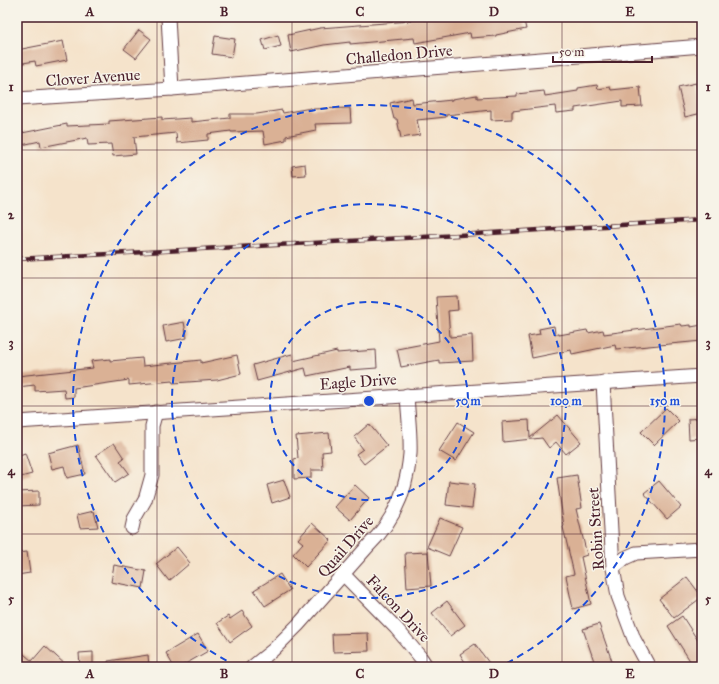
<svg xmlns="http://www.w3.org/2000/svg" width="719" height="684" viewBox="0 0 719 684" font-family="'IM FELL Great Primer',serif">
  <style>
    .building { fill: #dab195 }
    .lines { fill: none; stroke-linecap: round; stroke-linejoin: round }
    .minor-casing { stroke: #643c43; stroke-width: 15 }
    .minor { stroke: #fff; stroke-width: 13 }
    .rail-casing { stroke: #4a1f2b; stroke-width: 4.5 }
    .rail { stroke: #f7f3e8; stroke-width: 3; stroke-dasharray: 9; stroke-linecap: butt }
    .grid { fill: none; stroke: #4a1f2b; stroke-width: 1; stroke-opacity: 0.55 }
    .ring { fill: none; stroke: #1d4ed8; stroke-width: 2; stroke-dasharray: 7 5 }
    .labels { text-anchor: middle; stroke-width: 3; stroke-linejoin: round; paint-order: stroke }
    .street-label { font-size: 16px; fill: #4a1f2b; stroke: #f7f3e8 }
    .centre { fill: #1d4ed8; stroke: #f7f3e8; stroke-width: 2 }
    .ring-label { font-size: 12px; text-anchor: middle; font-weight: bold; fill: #1d4ed8; stroke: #f7f3e8; stroke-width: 3; stroke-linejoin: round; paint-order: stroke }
    .neatline { fill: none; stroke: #4a1f2b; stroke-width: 1.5 }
    .grid-label { font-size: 13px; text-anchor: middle; font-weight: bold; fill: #4a1f2b }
  </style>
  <rect width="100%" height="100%" fill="#f7f3e8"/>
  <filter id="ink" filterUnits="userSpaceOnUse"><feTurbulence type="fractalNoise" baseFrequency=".025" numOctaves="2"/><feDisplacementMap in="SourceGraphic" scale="8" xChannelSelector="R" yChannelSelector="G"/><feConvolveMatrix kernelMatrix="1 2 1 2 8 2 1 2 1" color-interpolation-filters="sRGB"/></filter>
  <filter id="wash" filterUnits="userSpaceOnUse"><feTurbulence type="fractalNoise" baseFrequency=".012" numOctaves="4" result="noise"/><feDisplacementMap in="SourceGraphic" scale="16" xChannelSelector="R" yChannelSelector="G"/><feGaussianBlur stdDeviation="0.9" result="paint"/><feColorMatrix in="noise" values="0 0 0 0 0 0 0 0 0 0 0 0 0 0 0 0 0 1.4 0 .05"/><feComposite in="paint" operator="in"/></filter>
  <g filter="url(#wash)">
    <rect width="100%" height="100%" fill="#f5e3cb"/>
    <g id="blocks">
      <!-- building -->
      <g class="building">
        <polygon points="410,17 523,17 526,29 496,35 496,36 471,38 470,33 415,43 414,38 350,44 350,42 324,45 291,52 288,35 320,28 411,21"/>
        <polygon points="139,30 151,39 136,58 124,49"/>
        <polygon points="278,35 281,46 265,50 262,40"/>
        <polygon points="215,36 235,39 232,57 212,54"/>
        <polygon points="63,41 67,60 36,66 35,61 17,64 17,50"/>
        <polygon points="696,83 702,113 685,117 678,87"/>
        <polygon points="597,85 598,89 610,87 611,90 640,87 642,106 622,107 622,101 575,108 575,111 556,113 555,106 512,111 512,119 491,120 491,110 446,115 446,117 417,120 420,135 401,138 397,119 394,119 390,103 412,98 413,104 452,100 452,99 477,95 477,98 517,96 517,94 544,91 545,96 578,91 578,88"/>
        <polygon points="311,108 312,109 350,108 351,123 315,124 316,130 286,136 286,140 265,144 263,131 231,132 231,131 208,134 208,140 177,143 176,133 134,137 136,154 113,156 111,144 88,145 87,138 41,147 40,141 17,146 17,134 67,124 67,126 109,124 109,121 162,117 162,120 191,118 191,122 230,118 230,114 257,114 282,110 283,113"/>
        <polygon points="305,164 306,175 293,176 292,166"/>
        <polygon points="457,296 458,310 448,311 450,337 472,335 473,361 439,363 439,360 401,367 397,349 439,341 436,297"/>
        <polygon points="184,322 187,338 166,342 163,326"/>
        <polygon points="681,324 682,326 691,325 691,327 702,325 702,341 616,349 615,345 572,354 571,350 532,358 528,336 540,334 539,329 554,326 555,334 559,334 559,335 587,330 588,333 603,330 604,334"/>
        <polygon points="376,350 377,368 350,370 350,367 307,376 305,368 257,381 253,365 292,354 293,361 337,351 337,353"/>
        <polygon points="237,355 241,374 217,380 173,383 172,381 129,385 129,380 74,388 74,397 65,398 64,389 35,391 35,385 17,387 17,376 93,368 91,361 110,359 110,361 142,358 143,366 201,360 201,363"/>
        <polygon points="666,408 679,421 654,445 641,432"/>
        <polygon points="558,415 581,442 566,454 556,442 549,448 542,438 503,442 502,422 529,420 530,438"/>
        <polygon points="702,418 702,438 689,439 688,419"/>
        <polygon points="458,422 474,432 456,461 439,451"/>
        <polygon points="369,424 387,446 364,464 356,454 363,449 354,437"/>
        <polygon points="329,433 331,451 322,452 323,470 311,470 311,478 294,479 294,459 298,458 296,436"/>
        <polygon points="114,443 124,458 120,461 129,473 115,482 96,455"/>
        <polygon points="78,445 85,474 67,478 64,466 52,469 48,453"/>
        <polygon points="25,453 32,474 17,478 17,456"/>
        <polygon points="577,475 582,508 576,509 587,555 581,557 591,604 573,609 566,576 574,574 563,527 564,526 557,478"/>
        <polygon points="284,480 290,497 272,503 267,485"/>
        <polygon points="449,481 475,484 472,508 446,505"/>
        <polygon points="659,481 681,507 667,519 644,493"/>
        <polygon points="355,485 369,498 350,520 335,507"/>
        <polygon points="39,491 39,505 17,506 17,492"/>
        <polygon points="94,511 98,527 80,528 77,515"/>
        <polygon points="440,518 462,527 449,556 427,547"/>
        <polygon points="312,523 331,540 306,567 293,554 303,543 298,539"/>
        <polygon points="177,547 190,563 169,581 156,564"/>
        <polygon points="27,552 30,573 17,575 17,553"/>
        <polygon points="428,552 431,586 407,588 405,553"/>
        <polygon points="114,565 146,571 143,588 111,582"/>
        <polygon points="280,574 290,590 265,606 254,590"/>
        <polygon points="687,577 702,597 674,618 659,599"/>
        <polygon points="447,601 465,625 450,636 432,613"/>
        <polygon points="242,611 252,626 230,642 217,623 228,616 230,619"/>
        <polygon points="682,616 702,647 702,667 694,667 668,626"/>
        <polygon points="599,624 614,667 596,667 583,629"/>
        <polygon points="368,633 369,651 333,652 332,634"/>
        <polygon points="198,634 208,651 180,667 174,667 166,653"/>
        <polygon points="475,644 492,667 468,667 460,654"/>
        <polygon points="45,646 68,667 17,667 17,648 32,661"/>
        <polygon points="93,652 93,667 80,667 79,653"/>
        <polygon points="148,655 149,667 109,667 108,661"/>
      </g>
    </g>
  </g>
  <g filter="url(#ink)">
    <use href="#blocks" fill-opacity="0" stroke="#643c43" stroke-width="1"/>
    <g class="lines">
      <!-- minor casing -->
      <g class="minor-casing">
        <g id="minor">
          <polyline points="168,17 172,89"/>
          <polyline points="17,99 172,89 702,46"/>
          <polyline points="603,382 613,568 618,596 634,639 649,667"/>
          <polyline points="17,422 702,376"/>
          <polyline points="132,528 134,519 145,500 152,475 152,426 156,412"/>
          <polyline points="613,568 625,558 636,553 702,549"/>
          <polyline points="343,574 396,628 421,658 427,667"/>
          <path d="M 252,667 L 273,650 L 298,625 L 369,545 C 394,521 407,489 410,454 C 411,435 408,414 407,395"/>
        </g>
      </g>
      <!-- minor -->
      <use href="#minor" class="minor"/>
      <!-- rail casing -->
      <g class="rail-casing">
        <polyline id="rail" points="17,259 459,235 702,220"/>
      </g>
      <!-- rail -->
      <use href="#rail" class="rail"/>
    </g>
  </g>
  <!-- grid -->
  <path class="grid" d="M 157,17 L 157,667M 292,17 L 292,667M 427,17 L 427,667M 562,17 L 562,667M 17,150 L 702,150M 17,278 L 702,278M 17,406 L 702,406M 17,534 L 702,534"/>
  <!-- distance rings -->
  <g class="ring">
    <circle cx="369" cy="401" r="99"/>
    <circle cx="369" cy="401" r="197"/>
    <path d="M237 666A296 296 0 1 1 501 666"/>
  </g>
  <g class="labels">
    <!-- street labels -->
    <g class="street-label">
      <text transform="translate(399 54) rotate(-5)" y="6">Challedon Drive</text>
      <text transform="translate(93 77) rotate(-4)" y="6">Clover Avenue</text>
      <text transform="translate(358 381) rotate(-4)" y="6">Eagle Drive</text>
      <text transform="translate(595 529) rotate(-94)" y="6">Robin Street</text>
      <text transform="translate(345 546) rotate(-49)" y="6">Quail Drive</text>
      <text transform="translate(399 608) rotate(47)" y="6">Falcon Drive</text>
    </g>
  </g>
  <circle cx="369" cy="401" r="6" class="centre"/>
  <g class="ring-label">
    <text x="468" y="405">50 m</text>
    <text x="566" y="405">100 m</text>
    <text x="665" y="405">150 m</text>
  </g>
  <!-- margin -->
  <rect width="719" height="684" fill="none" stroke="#f7f3e8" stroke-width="44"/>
  <!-- scale -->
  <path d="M553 56v6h99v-6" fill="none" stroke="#4a1f2b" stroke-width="2"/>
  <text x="559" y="56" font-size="12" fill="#4a1f2b" stroke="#f7f3e8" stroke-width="3" paint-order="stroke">50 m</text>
  <rect x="22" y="22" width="675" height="640" class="neatline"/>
  <g class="grid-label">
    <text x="90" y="16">A</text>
    <text x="224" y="16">B</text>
    <text x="360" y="16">C</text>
    <text x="494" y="16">D</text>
    <text x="630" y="16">E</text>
    <text x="11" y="91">1</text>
    <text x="708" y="91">1</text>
    <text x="11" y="219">2</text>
    <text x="708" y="219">2</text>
    <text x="11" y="347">3</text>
    <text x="708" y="347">3</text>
    <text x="11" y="475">4</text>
    <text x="708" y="475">4</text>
    <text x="11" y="603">5</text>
    <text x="708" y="603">5</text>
    <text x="90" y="678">A</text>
    <text x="224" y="678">B</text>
    <text x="360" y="678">C</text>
    <text x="494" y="678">D</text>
    <text x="630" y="678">E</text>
  </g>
</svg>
